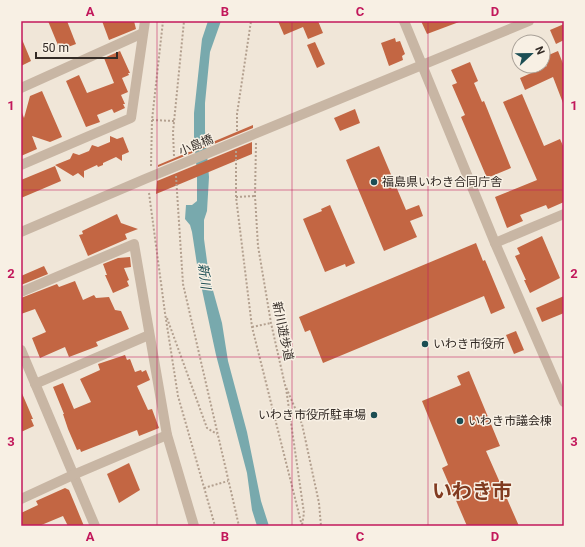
<svg xmlns="http://www.w3.org/2000/svg" width="585" height="547" viewBox="0 0 585 547" font-family="Roboto,'Noto Sans JP',sans-serif">
  <style>
    .water { fill: #78a9ad }
    .building { fill: #c36643 }
    .lines { fill: none; stroke-linecap: round; stroke-linejoin: round }
    .path { stroke: #b3a08f; stroke-width: 2; stroke-dasharray: 2 2; stroke-linecap: butt }
    .minor { stroke: #c8b6a4; stroke-width: 10 }
    .grid { fill: none; stroke: #c2185b; stroke-width: 1; stroke-opacity: 0.55 }
    .poi-dot { fill: #1c4e54; stroke: #f8f0e4; stroke-width: 1.5 }
    .labels { text-anchor: middle; stroke-width: 3; stroke-linejoin: round; paint-order: stroke }
    .street-label { font-size: 12px; fill: #332b26; stroke: #f8f0e4 }
    .poi-label { font-size: 12px; fill: #332b26; stroke: #f8f0e4; text-anchor: start }
    .water-label { font-size: 13px; font-style: italic; fill: #1c4e54; stroke: #f8f0e4 }
    .town-label { font-size: 20px; font-weight: bold; fill: #813b21; stroke: #f8f0e4 }
    .neatline { fill: none; stroke: #c2185b; stroke-width: 1.5 }
    .grid-label { font-size: 13px; text-anchor: middle; font-weight: bold; fill: #c2185b }
  </style>
  <rect width="100%" height="100%" fill="#f0e6d8"/>
  <!-- water -->
  <polygon class="water" points="208,21 221,21 210,52 205,103 205,131 209,177 207,211 204,220 204,239 209,276 222,323 228,361 247,432 261,501 269,526 257,526 252,510 247,473 216,355 198,271 192,232 190,225 185,219 186,205 192,205 197,201 197,173 194,139 194,113 202,39"/>
  <!-- building -->
  <g class="building">
    <polygon points="48,21 67,21 76,44 60,50"/>
    <polygon points="102,21 134,21 136,29 109,40"/>
    <polygon points="278,21 318,21 323,33 308,39 303,27 284,35"/>
    <polygon points="421,21 459,21 459,22 427,34"/>
    <polygon points="564,24 564,40 556,44 550,30"/>
    <polygon points="21,37 31,61 21,66"/>
    <polygon points="395,38 396,42 400,41 405,54 402,56 403,60 389,66 381,43"/>
    <polygon points="315,42 325,64 317,68 307,45"/>
    <polygon points="120,51 130,73 128,73 129,75 122,78 128,92 121,95 125,104 123,104 125,108 114,113 112,109 97,115 100,122 86,127 66,81 79,75 87,93 114,83 104,58"/>
    <polygon points="558,51 564,66 564,103 563,103 553,77 525,90 520,78 547,66 544,57"/>
    <polygon points="470,62 478,81 474,83 482,102 484,101 511,168 487,178 461,117 465,115 452,85 457,83 451,70"/>
    <polygon points="42,91 62,137 50,142 32,136 37,149 21,156 21,110 24,118 30,96"/>
    <polygon points="522,94 544,146 560,139 564,148 564,202 548,209 546,205 520,215 523,221 507,228 495,197 537,180 503,102"/>
    <polygon points="355,109 360,123 340,131 334,118"/>
    <polygon points="253,125 253,128 158,167 158,165"/>
    <polygon points="110,136 117,139 123,137 129,152 122,155 122,161 116,157 103,163 103,165 98,167 97,165 84,171 84,178 78,173 73,176 55,165 70,159 73,153 79,155 89,151 92,145 98,147 110,142"/>
    <polygon points="252,142 252,154 156,194 157,181"/>
    <polygon points="379,146 406,210 419,205 423,216 410,221 417,237 384,251 346,160"/>
    <polygon points="55,166 61,181 21,198 21,180"/>
    <polygon points="330,205 355,263 346,267 345,264 325,272 303,219 322,211 321,209"/>
    <polygon points="117,214 121,223 138,229 125,234 127,239 88,256 79,235 83,234 82,231"/>
    <polygon points="542,236 560,278 530,293 524,280 526,280 515,256 520,254 517,248"/>
    <polygon points="476,243 483,261 485,260 505,308 491,314 484,296 323,363 310,330 305,332 299,317"/>
    <polygon points="130,257 131,267 124,268 129,280 127,281 129,286 113,293 105,275 107,275 103,264 118,258"/>
    <polygon points="44,266 48,274 21,285 21,276"/>
    <polygon points="75,281 83,300 94,295 96,298 109,297 115,310 121,311 129,329 96,342 98,346 69,357 65,347 40,358 32,338 46,332 35,309 21,314 21,298 57,284 59,287"/>
    <polygon points="564,296 564,313 542,322 536,308"/>
    <polygon points="516,331 524,350 514,354 506,335"/>
    <polygon points="125,355 127,360 130,359 135,372 141,370 142,372 146,370 150,380 137,386 148,410 152,409 159,428 139,436 137,430 81,452 80,449 77,450 68,429 63,414 64,414 53,387 63,383 74,409 91,402 80,379 100,370 98,364"/>
    <polygon points="469,371 500,446 486,451 519,526 467,526 442,468 448,465 422,401 461,385 457,376"/>
    <polygon points="21,391 33,419 31,419 34,426 21,432"/>
    <polygon points="129,463 140,490 119,503 107,474"/>
    <polygon points="65,488 69,490 84,526 68,526 63,516 39,526 21,526 21,513 38,505 36,501"/>
  </g>
  <g class="lines">
    <!-- path -->
    <g class="path">
      <polyline points="152,120 174,121"/>
      <polyline points="237,131 237,114 251,21"/>
      <polyline points="256,143 255,196 258,246 271,323 285,385 302,424 319,503 321,526"/>
      <polyline points="236,151 236,197 252,327 302,526"/>
      <polyline points="174,156 173,132 184,21"/>
      <polyline points="151,166 152,120 163,21"/>
      <polyline points="176,176 183,284 239,526"/>
      <polyline points="149,193 165,313 178,396 215,526"/>
      <polyline points="236,197 255,196"/>
      <polyline points="167,318 207,428 217,434"/>
      <polyline points="252,327 271,323"/>
      <polyline points="286,388 304,513 302,525"/>
      <polyline points="204,488 228,481"/>
    </g>
    <!-- minor -->
    <g class="minor">
      <polyline points="404,21 495,243 564,402"/>
      <polyline points="21,88 143,33"/>
      <polyline points="21,165 131,118 145,21"/>
      <polyline points="21,232 145,179 529,21"/>
      <polyline points="495,243 564,214"/>
      <polyline points="21,292 134,244 167,435 194,526"/>
      <polyline points="21,350 95,526"/>
      <polyline points="35,384 149,335"/>
      <polyline points="21,499 73,475 167,435"/>
    </g>
  </g>
  <!-- grid -->
  <path class="grid" d="M 157,21 L 157,526M 292,21 L 292,526M 428,21 L 428,526M 21,190 L 564,190M 21,357 L 564,357"/>
  <!-- markers -->
  <g class="poi-dot">
    <circle cx="374" cy="182" r="4"/>
    <circle cx="425" cy="344" r="4"/>
    <circle cx="374" cy="415" r="4"/>
    <circle cx="460" cy="421" r="4"/>
  </g>
  <g class="labels">
    <!-- street labels -->
    <g class="street-label">
      <text transform="translate(196 145) rotate(-22)" y="4">小島橋</text>
      <text transform="translate(283 331) rotate(78)" y="4">新川遊歩道</text>
    </g>
    <!-- poi labels -->
    <g class="poi-label">
      <text x="382" y="186">福島県いわき合同庁舎</text>
      <text x="433" y="348">いわき市役所</text>
      <text x="366" y="419" text-anchor="end">いわき市役所駐車場</text>
      <text x="468" y="425">いわき市議会棟</text>
    </g>
    <!-- water labels -->
    <g class="water-label">
      <text transform="translate(205 276) rotate(83)" y="5">新川</text>
    </g>
    <!-- town labels -->
    <g class="town-label">
      <text x="472" y="498">いわき市</text>
    </g>
  </g>
  <!-- border -->
  <rect width="585" height="547" fill="none" stroke="#f8f0e4" stroke-width="44"/>
  <!-- north arrow -->
  <g transform="translate(531 54) rotate(68)"><circle r="19" fill="#f8f0e4" stroke="#a9a198"/>
  <path d="M0-3L7 15L0 10L-7 15Z" fill="#1c4e54"/>
  <text y="-6" font-size="11" font-weight="bold" text-anchor="middle" fill="#332b26">N</text>
  </g>
  <!-- scale -->
  <path d="M36 52v6h81v-6" fill="none" stroke="#332b26" stroke-width="2"/>
  <text x="42" y="52" font-size="12" fill="#332b26" stroke="#f8f0e4" stroke-width="3" paint-order="stroke">50 m</text>
  <rect x="22" y="22" width="541" height="503" class="neatline"/>
  <g class="grid-label">
    <text x="90" y="16">A</text>
    <text x="225" y="16">B</text>
    <text x="360" y="16">C</text>
    <text x="495" y="16">D</text>
    <text x="11" y="110">1</text>
    <text x="574" y="110">1</text>
    <text x="11" y="278">2</text>
    <text x="574" y="278">2</text>
    <text x="11" y="446">3</text>
    <text x="574" y="446">3</text>
    <text x="90" y="541">A</text>
    <text x="225" y="541">B</text>
    <text x="360" y="541">C</text>
    <text x="495" y="541">D</text>
  </g>
</svg>
